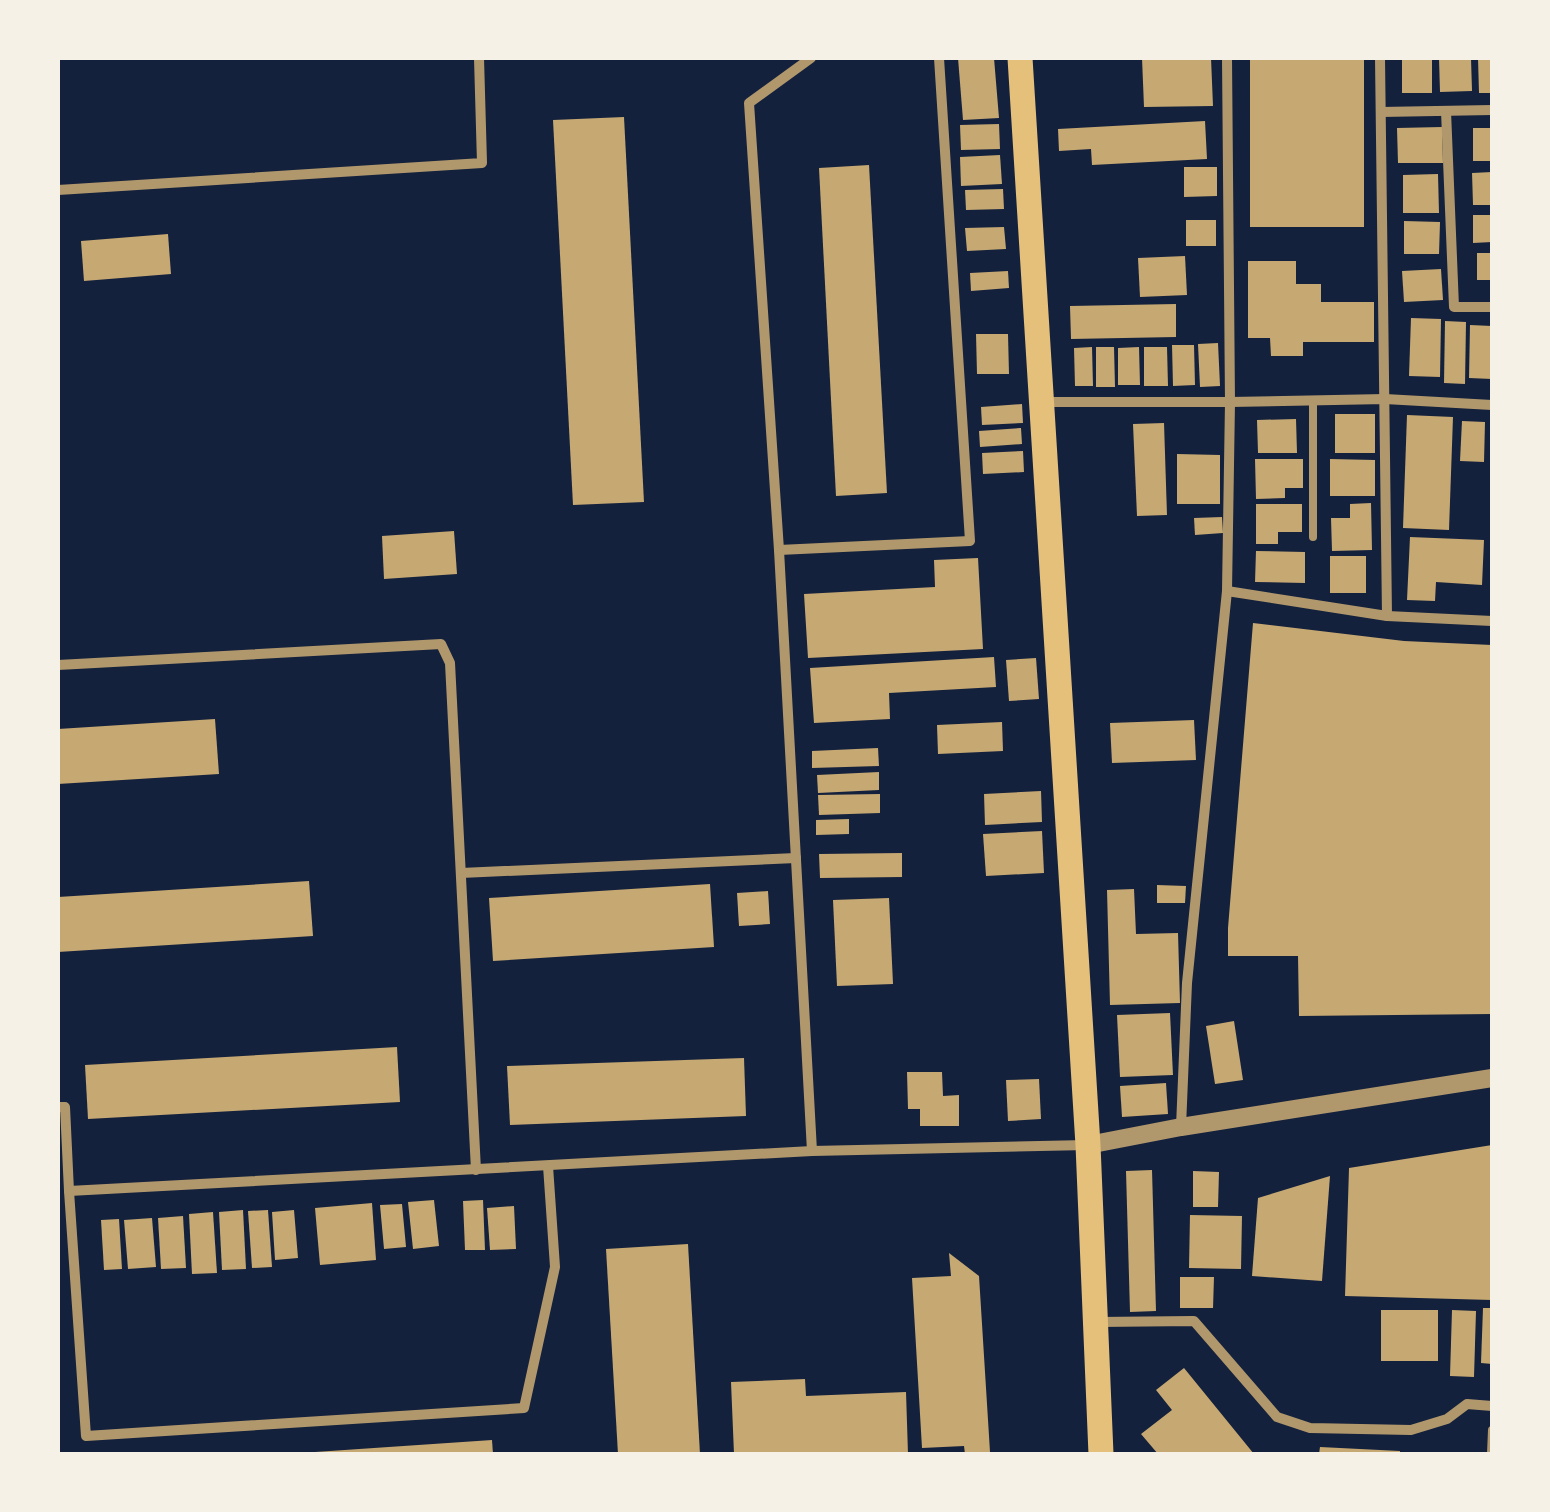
<svg xmlns="http://www.w3.org/2000/svg" width="1550" height="1512" viewBox="0 0 1550 1512" font-family="Ubuntu,sans-serif">
  <style>
    .building { fill: #c6a872 }
    .lines { fill: none; stroke-linecap: round; stroke-linejoin: round }
    .service { stroke: #b1986c; stroke-width: 8 }
    .minor { stroke: #b1986c; stroke-width: 10 }
    .tertiary { stroke: #b1986c; stroke-width: 18 }
    .primary { stroke: #e5c07b; stroke-width: 25 }
  </style>
  <rect width="100%" height="100%" fill="#14213d"/>
  <!-- building -->
  <g class="building">
    <polygon points="958,58 994,58 999,118 963,120"/>
    <polygon points="1142,58 1211,58 1213,106 1144,107"/>
    <rect x="1250" y="58" width="114" height="169"/>
    <rect x="1402" y="58" width="30" height="35"/>
    <polygon points="1439,58 1471,58 1472,91 1440,92"/>
    <polygon points="1478,58 1492,58 1492,93 1479,93"/>
    <polygon points="624,117 644,502 573,505 553,120"/>
    <polygon points="1205,121 1207,159 1092,165 1091,149 1059,151 1058,129"/>
    <polygon points="999,124 1000,149 961,150 960,125"/>
    <polygon points="1442,127 1443,163 1398,163 1397,128"/>
    <rect x="1473" y="128" width="19" height="33"/>
    <polygon points="1000,155 1002,184 961,186 960,157"/>
    <polygon points="869,165 887,493 836,496 819,168"/>
    <polygon points="1184,167 1217,167 1217,196 1184,197"/>
    <polygon points="1492,172 1492,205 1473,205 1472,173"/>
    <polygon points="1438,174 1439,213 1403,213 1403,175"/>
    <polygon points="1003,189 1004,209 966,210 965,190"/>
    <polygon points="1473,215 1492,215 1492,242 1473,243"/>
    <rect x="1186" y="220" width="30" height="26"/>
    <polygon points="1404,221 1440,222 1439,254 1404,254"/>
    <polygon points="1004,227 1006,249 967,251 965,228"/>
    <polygon points="168,234 171,274 84,281 81,241"/>
    <rect x="1477" y="253" width="15" height="27"/>
    <polygon points="1185,256 1187,295 1140,297 1138,258"/>
    <polygon points="1248,261 1296,261 1296,284 1321,284 1321,302 1374,302 1374,342 1303,342 1303,356 1271,356 1270,338 1248,338"/>
    <polygon points="1441,269 1443,300 1404,302 1402,271"/>
    <polygon points="1008,271 1009,288 971,291 970,273"/>
    <polygon points="1176,304 1176,337 1071,339 1070,306"/>
    <polygon points="1411,318 1441,319 1440,377 1409,376"/>
    <polygon points="1445,321 1466,322 1465,384 1444,383"/>
    <polygon points="1470,325 1492,326 1492,379 1469,378"/>
    <polygon points="976,334 1008,334 1009,374 977,374"/>
    <polygon points="1218,343 1220,386 1200,387 1198,344"/>
    <polygon points="1172,345 1194,345 1195,385 1173,386"/>
    <polygon points="1092,347 1093,386 1075,386 1074,348"/>
    <polygon points="1096,347 1114,347 1115,387 1096,387"/>
    <polygon points="1139,347 1140,385 1118,385 1118,348"/>
    <polygon points="1144,347 1167,347 1168,386 1144,386"/>
    <polygon points="1022,404 1023,423 982,425 981,407"/>
    <rect x="1335" y="414" width="40" height="39"/>
    <polygon points="1407,415 1453,417 1449,530 1403,528"/>
    <polygon points="1296,419 1297,453 1258,453 1257,420"/>
    <polygon points="1462,421 1485,422 1484,462 1460,461"/>
    <polygon points="1164,423 1167,515 1137,516 1133,424"/>
    <polygon points="1021,428 1022,444 980,447 979,431"/>
    <polygon points="1023,451 1024,472 983,474 982,453"/>
    <polygon points="1177,454 1220,455 1220,504 1177,504"/>
    <polygon points="1255,459 1303,459 1303,488 1285,488 1285,498 1256,499"/>
    <polygon points="1330,459 1375,460 1375,496 1330,496"/>
    <polygon points="1371,503 1372,550 1332,551 1331,518 1350,518 1350,504"/>
    <polygon points="1256,504 1302,504 1302,532 1278,532 1278,544 1256,544"/>
    <polygon points="1222,517 1223,533 1195,535 1194,518"/>
    <polygon points="454,531 457,574 384,579 382,536"/>
    <polygon points="1410,537 1484,540 1482,585 1436,582 1435,601 1407,600"/>
    <polygon points="1256,551 1305,552 1305,583 1255,582"/>
    <rect x="1330" y="556" width="36" height="37"/>
    <polygon points="978,558 983,649 808,658 804,594 935,587 934,560"/>
    <polygon points="1253,623 1404,641 1492,645 1492,1014 1299,1016 1298,956 1228,956 1228,928"/>
    <polygon points="994,657 996,687 889,693 890,719 814,723 810,668"/>
    <polygon points="1036,658 1039,699 1009,701 1006,660"/>
    <polygon points="215,719 219,774 58,784 58,729"/>
    <polygon points="1194,720 1196,760 1112,763 1110,723"/>
    <polygon points="1002,722 1003,751 938,754 937,725"/>
    <polygon points="878,748 879,766 812,768 812,751"/>
    <polygon points="879,772 879,790 818,793 817,775"/>
    <polygon points="1041,791 1042,822 985,825 984,794"/>
    <polygon points="880,794 880,813 819,815 818,795"/>
    <polygon points="849,819 849,834 816,835 816,820"/>
    <polygon points="1042,831 1044,873 986,876 983,834"/>
    <polygon points="902,853 902,877 820,878 819,854"/>
    <polygon points="309,881 313,936 58,952 58,897"/>
    <polygon points="710,884 714,947 493,961 489,898"/>
    <polygon points="1157,885 1186,886 1185,903 1157,903"/>
    <polygon points="1134,889 1136,934 1178,933 1180,1003 1110,1005 1107,890"/>
    <polygon points="768,891 770,924 739,926 737,893"/>
    <polygon points="889,898 893,984 837,986 833,900"/>
    <polygon points="1170,1013 1173,1075 1120,1077 1117,1015"/>
    <polygon points="1234,1021 1243,1080 1215,1084 1206,1026"/>
    <polygon points="397,1047 400,1102 88,1119 85,1065"/>
    <polygon points="744,1058 746,1116 510,1125 507,1066"/>
    <polygon points="907,1072 942,1072 943,1096 959,1095 959,1126 920,1126 920,1109 908,1109"/>
    <polygon points="1039,1079 1041,1119 1008,1121 1006,1080"/>
    <polygon points="1166,1083 1168,1114 1122,1117 1120,1086"/>
    <polygon points="1492,1145 1492,1300 1345,1296 1349,1168"/>
    <polygon points="1152,1170 1156,1311 1130,1312 1126,1171"/>
    <polygon points="1193,1171 1219,1172 1218,1207 1193,1207"/>
    <polygon points="1330,1176 1322,1281 1252,1276 1258,1198"/>
    <polygon points="434,1200 439,1246 413,1249 408,1202"/>
    <polygon points="483,1200 485,1250 465,1250 463,1201"/>
    <polygon points="372,1203 376,1260 320,1265 315,1208"/>
    <polygon points="402,1204 406,1247 384,1249 380,1205"/>
    <polygon points="514,1206 516,1249 490,1250 487,1208"/>
    <polygon points="243,1210 246,1269 222,1270 219,1212"/>
    <polygon points="268,1210 272,1267 252,1268 248,1211"/>
    <polygon points="294,1210 298,1258 275,1260 272,1212"/>
    <polygon points="213,1212 217,1273 192,1274 189,1214"/>
    <polygon points="1190,1215 1242,1216 1241,1269 1189,1268"/>
    <polygon points="183,1216 186,1268 161,1269 158,1218"/>
    <polygon points="152,1218 156,1267 128,1269 124,1220"/>
    <polygon points="119,1219 122,1269 104,1270 101,1220"/>
    <polygon points="688,1244 700,1454 618,1454 606,1249"/>
    <polygon points="949,1253 979,1276 990,1452 987,1454 965,1454 964,1446 922,1448 912,1278 951,1276"/>
    <polygon points="1180,1277 1214,1277 1213,1308 1180,1308"/>
    <polygon points="1483,1308 1492,1308 1492,1364 1481,1363"/>
    <rect x="1381" y="1310" width="57" height="51"/>
    <polygon points="1452,1310 1476,1311 1474,1377 1450,1376"/>
    <polygon points="1184,1368 1254,1454 1158,1454 1141,1434 1172,1410 1156,1390"/>
    <polygon points="805,1379 806,1396 906,1392 908,1454 734,1454 731,1382"/>
    <polygon points="492,1440 493,1454 315,1454 315,1452"/>
    <polygon points="1320,1447 1400,1451 1400,1454 1319,1454"/>
  </g>
  <g class="lines">
    <!-- service -->
    <g class="service">
      <polyline points="1313,401 1313,537"/>
      <polyline points="1491,1454 1492,1430"/>
    </g>
    <!-- minor -->
    <g class="minor">
      <polyline points="811,58 749,103 779,550 812,1151"/>
      <polyline points="1380,58 1387,616"/>
      <polyline points="1446,111 1454,307 1492,307"/>
      <polyline points="1381,112 1492,110"/>
      <polyline points="58,190 482,163 479,58"/>
      <polyline points="1044,402 1230,402 1385,399 1492,405"/>
      <polyline points="779,550 970,541 939,58"/>
      <polyline points="1227,591 1387,616 1492,621"/>
      <polyline points="58,665 441,644 450,663 476,1170"/>
      <polyline points="461,873 796,858"/>
      <polyline points="58,1107 65,1107 69,1191 812,1151 1087,1145"/>
      <polyline points="1181,1127 1187,983 1227,591 1230,402 1227,58"/>
      <polyline points="69,1191 86,1436 524,1408 555,1267 548,1166"/>
      <polyline points="1098,1322 1194,1321 1277,1417 1310,1428 1411,1430 1447,1419 1467,1404 1492,1406"/>
    </g>
    <!-- tertiary -->
    <polyline class="tertiary" points="1088,1145 1181,1127 1492,1078"/>
    <!-- primary -->
    <polyline class="primary" points="1020,58 1088,1145 1101,1454"/>
  </g>
  <!-- border -->
  <rect width="1550" height="1512" fill="none" stroke="#f6f1e7" stroke-width="120"/>
</svg>
